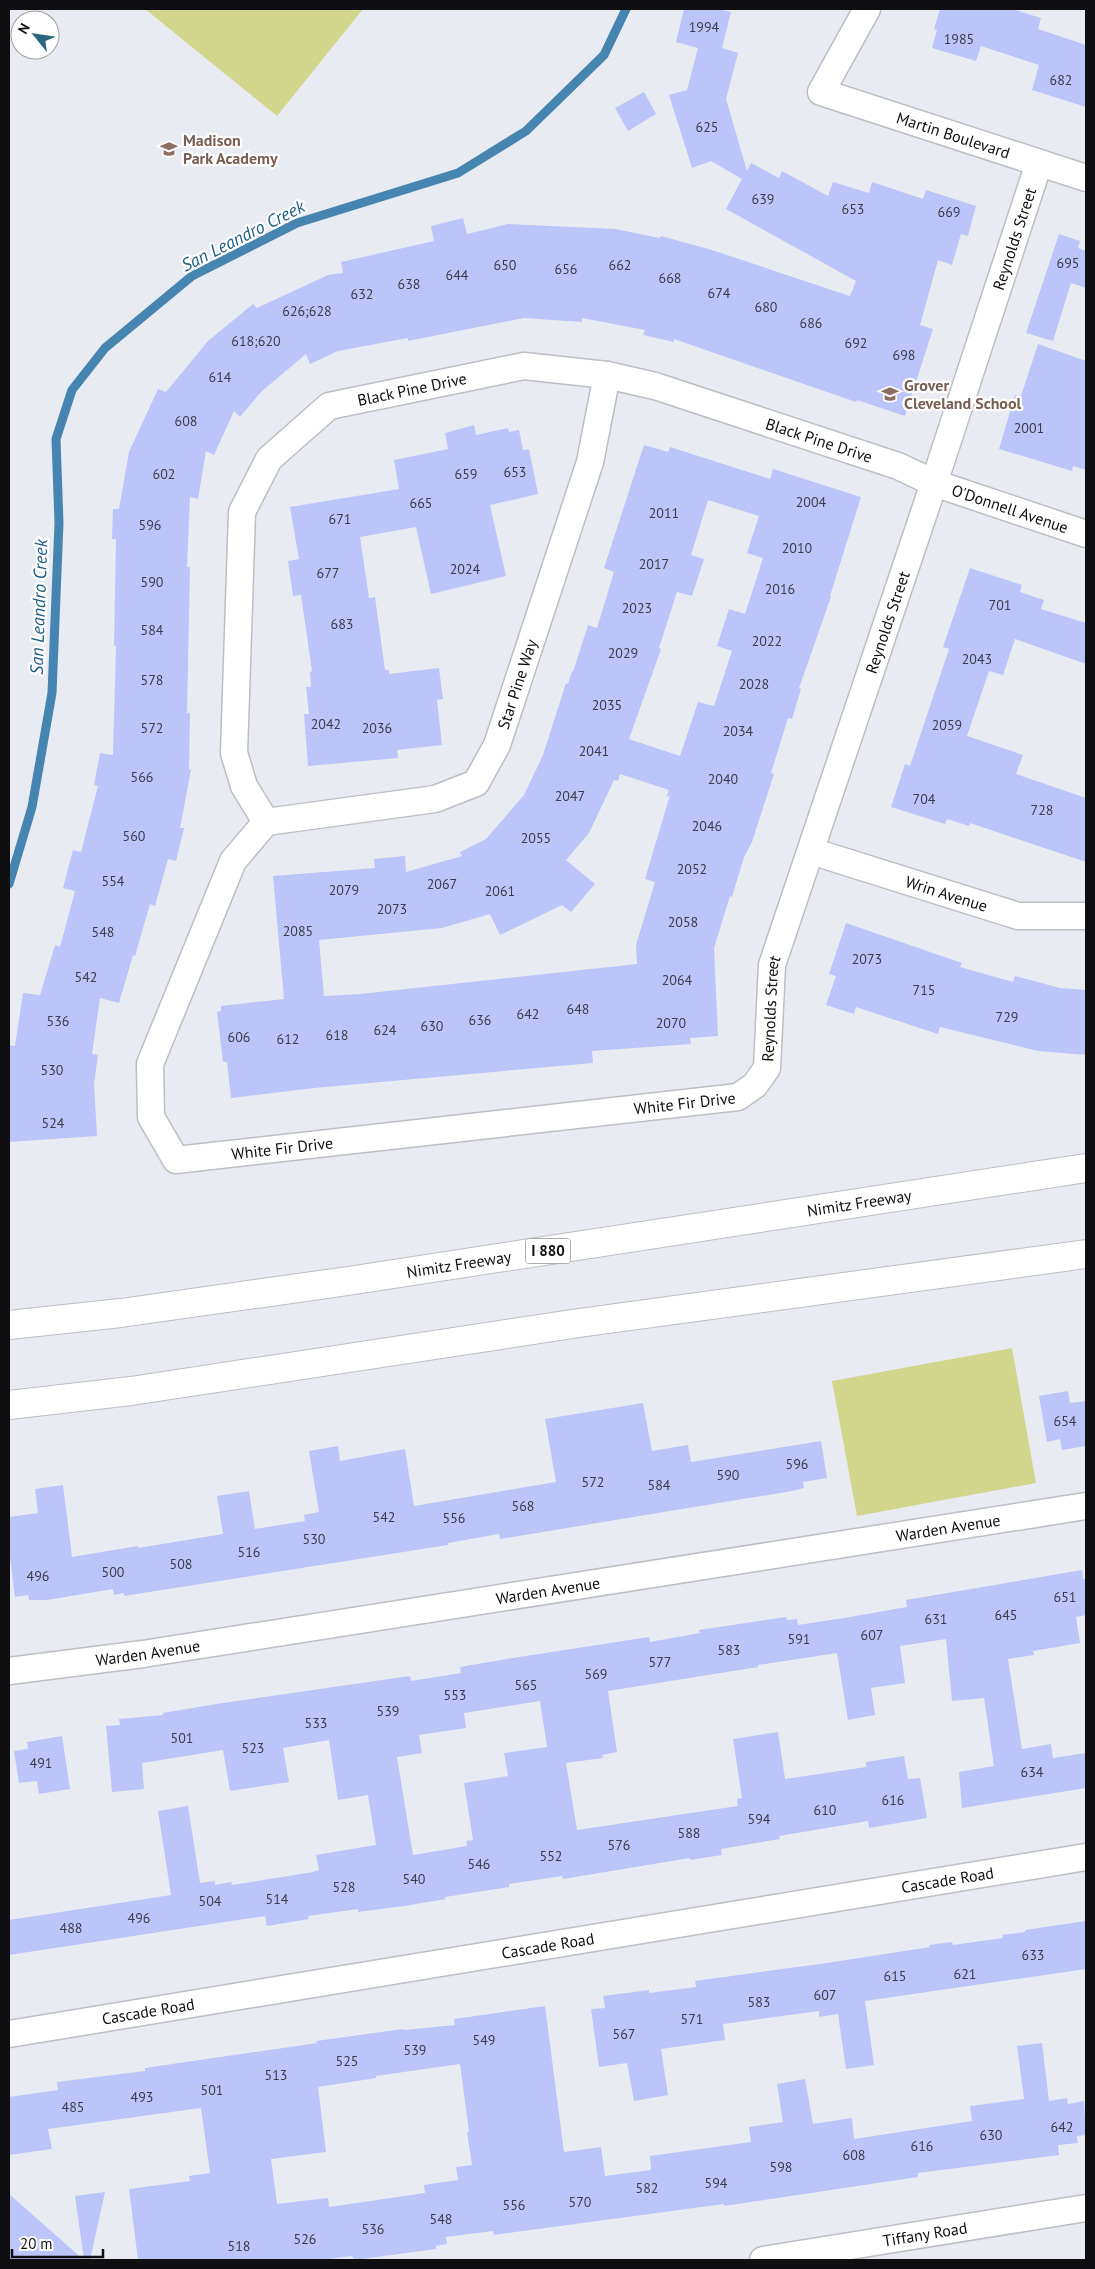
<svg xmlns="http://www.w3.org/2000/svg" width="1095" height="2269" viewBox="0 0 1095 2269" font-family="'PT Sans',sans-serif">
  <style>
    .green { fill: #d2d58c }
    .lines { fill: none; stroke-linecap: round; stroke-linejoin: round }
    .stream { stroke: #4685b0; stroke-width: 9 }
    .building { fill: #bcc5f9; fill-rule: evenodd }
    .minor-casing { stroke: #bcbec4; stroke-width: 29 }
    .motorway-casing { stroke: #bcbec4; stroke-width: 30 }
    .minor { stroke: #fff; stroke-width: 26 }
    .motorway { stroke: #fff; stroke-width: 28 }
    .labels { text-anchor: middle; stroke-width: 4.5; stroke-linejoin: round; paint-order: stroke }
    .number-label { font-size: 14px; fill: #3a3c4b }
    .shield { fill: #fff; stroke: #575758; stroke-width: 1 }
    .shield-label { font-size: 15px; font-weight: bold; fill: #0f0f11 }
    .street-label { font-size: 16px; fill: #0f0f11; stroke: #fff }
    .education-label { font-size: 16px; font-weight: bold; fill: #785e54; stroke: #fff; text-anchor: start }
    .water-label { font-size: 18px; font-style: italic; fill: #1b5c84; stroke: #fff }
  </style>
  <rect width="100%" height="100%" fill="#e9ebf2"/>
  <!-- green -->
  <g class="green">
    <polygon points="145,9 363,9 277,116"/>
    <polygon points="1012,1348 1036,1483 857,1516 832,1381"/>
  </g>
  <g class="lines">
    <!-- stream -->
    <polyline class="stream" points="9,884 32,807 52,693 59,523 56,439 72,390 105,348 192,276 297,223 458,173 526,131 604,55 626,9"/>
  </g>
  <!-- building -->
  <g class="building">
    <polygon points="684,9 719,9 731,12 722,48 738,53 726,99 747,171 751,163 779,178 782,171 828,196 833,182 869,193 872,182 923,199 926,190 976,206 968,236 961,234 952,265 938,260 920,325 933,329 905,416 857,400 856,402 674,339 674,342 643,335 645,330 582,318 582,322 524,318 408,341 408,338 338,351 310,364 306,354 261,392 240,417 234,411 214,455 206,451 198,499 190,497 187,567 190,567 187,713 190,713 189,769 191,770 180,828 184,828 176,861 168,859 155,906 150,904 135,956 133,955 119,1003 100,998 92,1054 98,1055 94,1084 97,1136 9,1142 9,1045 15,1046 23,993 40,995 55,945 60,947 75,891 63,888 73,850 81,852 98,786 94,785 100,753 113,755 116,646 114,646 116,539 112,539 113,509 119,509 129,452 158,389 166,392 208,341 253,304 257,308 328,275 343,273 341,262 434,241 431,226 463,218 467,234 508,224 615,229 660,238 661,236 712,250 850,296 856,281 726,209 742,179 711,161 692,168 669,95 687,90 698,48 676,42"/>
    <polygon points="940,9 1012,9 1041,18 1038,29 1086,45 1086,107 1032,90 1039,65 981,46 976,61 932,48 937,30 934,29"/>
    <polygon points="644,92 656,114 628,131 615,108"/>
    <polygon points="1059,234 1080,241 1078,248 1086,251 1086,288 1071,283 1053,341 1026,333"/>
    <polygon points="1038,344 1086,361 1086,470 1073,466 1072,471 999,449 1015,395 1021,396"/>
    <polygon points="474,425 476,435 508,428 509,432 519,430 523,450 529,449 538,494 490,505 506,576 431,594 416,527 360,537 369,598 375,597 385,670 389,670 389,674 439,668 443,699 437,700 442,745 397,750 398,758 308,766 304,714 309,714 306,687 311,687 310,672 312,671 301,595 293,596 288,561 299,559 290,507 399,489 394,460 448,449 445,433"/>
    <path d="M 644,445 L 668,452 L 670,447 L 770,479 L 773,469 L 861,497 L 830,596 L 831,597 L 799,688 L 801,689 L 792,719 L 788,718 L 771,773 L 774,774 L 752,842 L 744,857 L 732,897 L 730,896 L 714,948 L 718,1036 L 690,1038 L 691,1044 L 592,1051 L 593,1063 L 314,1088 L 231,1098 L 227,1062 L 223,1062 L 217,1012 L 221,1011 L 221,1006 L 284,999 L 273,876 L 375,868 L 374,859 L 405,856 L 406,872 L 462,856 L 460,852 L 486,839 L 524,795 L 543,755 L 566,683 L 568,684 L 572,671 L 573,672 L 588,625 L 597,628 L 614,572 L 604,568 ZM 708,500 L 759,516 L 747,553 L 763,558 L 745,614 L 729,609 L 717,646 L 732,651 L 714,706 L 698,702 L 680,756 L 629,739 L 661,649 L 659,648 L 677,592 L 692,596 L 704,559 L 691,555 ZM 620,774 L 669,790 L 666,798 L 670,795 L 645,879 L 655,882 L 636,945 L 637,964 L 360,994 L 324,996 L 319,940 L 442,928 L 490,914 L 500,935 L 562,905 L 571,912 L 595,884 L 566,860 L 589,833 L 614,780 L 618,781 Z"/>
    <polygon points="970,568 1022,585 1020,592 1044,600 1041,609 1086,623 1086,664 1015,639 1003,675 989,671 967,736 1023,755 1016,774 1086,798 1086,862 970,823 969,826 947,819 945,824 891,807 905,764 910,766 949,649 943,647"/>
    <polygon points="846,923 962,963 960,967 1013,982 1015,976 1060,988 1086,990 1086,1055 1038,1051 940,1027 938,1034 856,1007 854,1014 826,1005 836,976 829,974"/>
    <polygon points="1068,1391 1070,1403 1086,1401 1086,1446 1062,1450 1060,1439 1047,1442 1039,1396"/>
    <polygon points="643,1403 652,1451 688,1445 691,1462 821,1441 827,1478 803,1482 804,1488 792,1491 500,1539 499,1534 448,1543 448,1545 124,1596 124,1593 114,1595 113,1589 47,1600 29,1600 28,1595 15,1597 9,1549 9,1517 38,1513 35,1489 63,1485 72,1557 138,1546 138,1548 223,1534 217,1496 249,1491 255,1529 305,1521 304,1515 319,1512 309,1451 338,1446 340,1461 405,1449 414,1506 556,1482 545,1419"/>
    <path d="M 1082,1570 L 1083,1579 L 1086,1579 L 1086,1615 L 1076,1617 L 1080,1643 L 1033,1651 L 1034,1655 L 1008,1659 L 1022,1749 L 1051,1744 L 1053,1758 L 1086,1753 L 1086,1788 L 962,1808 L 959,1772 L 994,1766 L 984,1698 L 952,1701 L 946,1639 L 900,1646 L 905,1683 L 871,1688 L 875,1715 L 848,1720 L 837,1653 L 758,1665 L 758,1667 L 608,1691 L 617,1752 L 602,1755 L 603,1758 L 566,1763 L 577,1830 L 738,1806 L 737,1799 L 742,1798 L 733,1739 L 778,1732 L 785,1779 L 866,1767 L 866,1762 L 904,1756 L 908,1779 L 920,1778 L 927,1818 L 869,1828 L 868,1821 L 779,1836 L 780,1839 L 721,1849 L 722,1855 L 690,1860 L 690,1858 L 563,1879 L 562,1876 L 509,1884 L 509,1887 L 445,1897 L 446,1899 L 404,1906 L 358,1912 L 358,1909 L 308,1916 L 309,1919 L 267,1926 L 265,1916 L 9,1955 L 9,1920 L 171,1895 L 158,1811 L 188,1806 L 200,1883 L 215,1881 L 215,1885 L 231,1882 L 232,1885 L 313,1872 L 319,1870 L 316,1855 L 376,1845 L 368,1795 L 338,1800 L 329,1740 L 283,1748 L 289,1782 L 230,1791 L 223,1750 L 142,1763 L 144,1789 L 112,1792 L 106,1726 L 120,1725 L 119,1719 L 163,1715 L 163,1713 L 216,1704 L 410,1676 L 411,1681 L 461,1673 L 460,1667 L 507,1659 L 649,1637 L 650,1642 L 700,1633 L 699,1630 L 786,1617 L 787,1620 L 797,1619 L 798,1625 L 844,1618 L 907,1607 L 906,1600 ZM 540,1701 L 547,1747 L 504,1753 L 508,1776 L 464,1783 L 473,1840 L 466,1841 L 467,1846 L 413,1855 L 397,1757 L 422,1753 L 419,1735 L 466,1728 L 464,1713 Z"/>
    <polygon points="62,1736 70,1789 39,1794 37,1781 19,1783 14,1751 28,1749 27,1742"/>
    <polygon points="1086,1921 1086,1969 865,2001 874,2065 846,2069 838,2014 819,2017 819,2011 723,2024 725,2040 661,2049 668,2095 634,2101 627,2063 599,2067 591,2009 605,2008 603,1996 649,1990 649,1993 696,1987 695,1981 827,1963 930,1947 929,1945 952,1942 953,1945 1003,1938 1002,1935 1025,1932 1025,1930"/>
    <path d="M 545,2006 L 564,2152 L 601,2147 L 605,2176 L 651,2170 L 650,2156 L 751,2142 L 749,2127 L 783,2122 L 777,2084 L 805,2079 L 813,2124 L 852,2118 L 854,2139 L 972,2121 L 970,2106 L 1024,2099 L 1017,2046 L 1042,2043 L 1049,2101 L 1067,2098 L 1068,2104 L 1084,2101 L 1086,2135 L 1077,2136 L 1078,2143 L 1058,2145 L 1059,2155 L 918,2173 L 918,2177 L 724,2206 L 724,2204 L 494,2235 L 493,2231 L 446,2237 L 447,2244 L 436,2246 L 436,2249 L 354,2260 L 352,2256 L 320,2260 L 138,2260 L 129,2189 L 190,2181 L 189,2176 L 210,2173 L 201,2108 L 48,2129 L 52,2149 L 9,2155 L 9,2097 L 58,2090 L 57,2082 L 145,2071 L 145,2068 L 317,2043 L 316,2041 L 403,2029 L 404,2030 L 455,2025 L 454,2019 ZM 460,2064 L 469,2132 L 467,2132 L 472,2165 L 456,2167 L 458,2180 L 424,2185 L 425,2193 L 329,2207 L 328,2198 L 277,2204 L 271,2159 L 326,2152 L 318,2087 L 376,2078 L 376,2076 Z"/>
    <polygon points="105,2192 90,2260 9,2260 9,2194 84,2260 75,2196"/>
  </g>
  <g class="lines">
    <!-- minor casing -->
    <g class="minor-casing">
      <g id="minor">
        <path id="s1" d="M 867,9 L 821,92 L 1086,178"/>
        <path id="s2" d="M 266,822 L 233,861 L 150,1064 L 151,1117 L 176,1160 L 738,1097 L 755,1085 L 767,1068 L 772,965 L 934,483 L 1039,163"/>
        <path id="s3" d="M 266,822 L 244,786 L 234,753 L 242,512 L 269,459 L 329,406 L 524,366 L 607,375 L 655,386 L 898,466 L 934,483 L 1086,534"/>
        <path id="s4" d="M 266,822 L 435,799 L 476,783 L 497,745 L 590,462 L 607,375"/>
        <path id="s5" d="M 811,851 L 1018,916 L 1086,916"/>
        <path id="s6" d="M 9,1671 L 143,1654 L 1086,1506"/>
        <path id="s7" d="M 9,2034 L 1086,1857"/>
        <path id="s8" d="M 763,2260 L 1086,2208"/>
      </g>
    </g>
    <!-- motorway casing -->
    <g class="motorway-casing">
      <g id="motorway">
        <path id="s9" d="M 9,1325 L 121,1313 L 348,1281 L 1086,1168"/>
        <polyline points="9,1405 131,1391 579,1323 1086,1254"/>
      </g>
    </g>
    <!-- minor -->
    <use href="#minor" class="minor"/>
    <!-- motorway -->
    <use href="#motorway" class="motorway"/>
  </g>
  <!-- icons -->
  <defs>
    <g id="school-bare" transform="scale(1.35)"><path d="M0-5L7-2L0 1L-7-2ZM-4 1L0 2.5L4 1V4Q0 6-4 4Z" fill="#8d6e63" stroke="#fff" stroke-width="2.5" paint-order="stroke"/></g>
  </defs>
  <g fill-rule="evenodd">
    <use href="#school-bare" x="169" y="149"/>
    <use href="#school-bare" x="890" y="394"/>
  </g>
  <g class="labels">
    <!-- number labels -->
    <g class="number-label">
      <text x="704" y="32">1994</text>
      <text x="959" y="44">1985</text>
      <text x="1061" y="85">682</text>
      <text x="707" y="132">625</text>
      <text x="763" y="204">639</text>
      <text x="853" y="214">653</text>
      <text x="949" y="217">669</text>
      <text x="1068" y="268">695</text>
      <text x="505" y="270">650</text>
      <text x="620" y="270">662</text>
      <text x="566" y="274">656</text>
      <text x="457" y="280">644</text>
      <text x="670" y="283">668</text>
      <text x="409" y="289">638</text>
      <text x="719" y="298">674</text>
      <text x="362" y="299">632</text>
      <text x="766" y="312">680</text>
      <text x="307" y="316">626;628</text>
      <text x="811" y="328">686</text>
      <text x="256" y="346">618;620</text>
      <text x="856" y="348">692</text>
      <text x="904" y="360">698</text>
      <text x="220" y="382">614</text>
      <text x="186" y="426">608</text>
      <text x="1029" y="433">2001</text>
      <text x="515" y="477">653</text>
      <text x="164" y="479">602</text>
      <text x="466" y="479">659</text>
      <text x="811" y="507">2004</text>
      <text x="421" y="508">665</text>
      <text x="664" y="518">2011</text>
      <text x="340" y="524">671</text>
      <text x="150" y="530">596</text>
      <text x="797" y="553">2010</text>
      <text x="654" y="569">2017</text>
      <text x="465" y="574">2024</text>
      <text x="328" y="578">677</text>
      <text x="152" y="587">590</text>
      <text x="780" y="594">2016</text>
      <text x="1000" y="610">701</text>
      <text x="637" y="613">2023</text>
      <text x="342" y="629">683</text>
      <text x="152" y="635">584</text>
      <text x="767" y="646">2022</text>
      <text x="623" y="658">2029</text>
      <text x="977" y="664">2043</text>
      <text x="152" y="685">578</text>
      <text x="754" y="689">2028</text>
      <text x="607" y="710">2035</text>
      <text x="326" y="729">2042</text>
      <text x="947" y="730">2059</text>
      <text x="152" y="733">572</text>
      <text x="377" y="733">2036</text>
      <text x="738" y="736">2034</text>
      <text x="594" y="756">2041</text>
      <text x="142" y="782">566</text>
      <text x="723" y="784">2040</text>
      <text x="570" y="801">2047</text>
      <text x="924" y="804">704</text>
      <text x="1042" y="815">728</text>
      <text x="707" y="831">2046</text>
      <text x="134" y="841">560</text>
      <text x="536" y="843">2055</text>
      <text x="692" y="874">2052</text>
      <text x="113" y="886">554</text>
      <text x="442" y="889">2067</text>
      <text x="344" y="895">2079</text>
      <text x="500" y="896">2061</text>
      <text x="392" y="914">2073</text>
      <text x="683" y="927">2058</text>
      <text x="298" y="936">2085</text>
      <text x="103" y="937">548</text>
      <text x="867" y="964">2073</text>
      <text x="86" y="982">542</text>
      <text x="677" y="985">2064</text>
      <text x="924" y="995">715</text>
      <text x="578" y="1014">648</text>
      <text x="528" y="1019">642</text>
      <text x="1007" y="1022">729</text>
      <text x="480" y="1025">636</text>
      <text x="58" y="1026">536</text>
      <text x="671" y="1028">2070</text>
      <text x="432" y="1031">630</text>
      <text x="385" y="1035">624</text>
      <text x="337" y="1040">618</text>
      <text x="239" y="1042">606</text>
      <text x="288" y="1044">612</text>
      <text x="52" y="1075">530</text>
      <text x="53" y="1128">524</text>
      <text x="1065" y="1426">654</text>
      <text x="797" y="1469">596</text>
      <text x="728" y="1480">590</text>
      <text x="593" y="1487">572</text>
      <text x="659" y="1490">584</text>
      <text x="523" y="1511">568</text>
      <text x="384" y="1522">542</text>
      <text x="454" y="1523">556</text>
      <text x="314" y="1544">530</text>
      <text x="249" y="1557">516</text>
      <text x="181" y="1569">508</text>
      <text x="113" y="1577">500</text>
      <text x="38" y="1581">496</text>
      <text x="1065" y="1602">651</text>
      <text x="1006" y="1620">645</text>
      <text x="936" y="1624">631</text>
      <text x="872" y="1640">607</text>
      <text x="799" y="1644">591</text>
      <text x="729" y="1655">583</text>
      <text x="660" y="1667">577</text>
      <text x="596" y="1679">569</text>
      <text x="526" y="1690">565</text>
      <text x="455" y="1700">553</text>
      <text x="388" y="1716">539</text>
      <text x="316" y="1728">533</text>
      <text x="182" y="1743">501</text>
      <text x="253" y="1753">523</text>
      <text x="41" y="1768">491</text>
      <text x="1032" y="1777">634</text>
      <text x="893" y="1805">616</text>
      <text x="825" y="1815">610</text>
      <text x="759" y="1824">594</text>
      <text x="689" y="1838">588</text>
      <text x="619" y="1850">576</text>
      <text x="551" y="1861">552</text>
      <text x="479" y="1869">546</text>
      <text x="414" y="1884">540</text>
      <text x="344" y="1892">528</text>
      <text x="277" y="1904">514</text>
      <text x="210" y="1906">504</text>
      <text x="139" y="1923">496</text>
      <text x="71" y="1933">488</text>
      <text x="1033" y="1960">633</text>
      <text x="965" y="1979">621</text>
      <text x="895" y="1981">615</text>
      <text x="825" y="2000">607</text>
      <text x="759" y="2007">583</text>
      <text x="692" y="2024">571</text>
      <text x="624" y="2039">567</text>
      <text x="484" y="2045">549</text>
      <text x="415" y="2055">539</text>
      <text x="347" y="2066">525</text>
      <text x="276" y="2080">513</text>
      <text x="212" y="2095">501</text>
      <text x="142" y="2102">493</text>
      <text x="73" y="2112">485</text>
      <text x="1062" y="2132">642</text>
      <text x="991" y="2140">630</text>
      <text x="922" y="2151">616</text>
      <text x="854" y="2160">608</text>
      <text x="781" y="2172">598</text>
      <text x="716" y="2188">594</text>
      <text x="647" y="2193">582</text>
      <text x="580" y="2207">570</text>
      <text x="514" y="2210">556</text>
      <text x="441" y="2224">548</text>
      <text x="373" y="2234">536</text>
      <text x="305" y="2244">526</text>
      <text x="239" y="2251">518</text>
    </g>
    <!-- shield labels -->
    <rect class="shield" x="525.5" y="1238.5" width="45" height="25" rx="4"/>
    <g class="shield-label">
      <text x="548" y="1256">I 880</text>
    </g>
    <!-- street labels -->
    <g class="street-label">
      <text dy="6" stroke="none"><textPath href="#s1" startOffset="234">Martin Boulevard</textPath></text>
      <text dy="6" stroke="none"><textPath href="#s2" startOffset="1849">Reynolds Street</textPath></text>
      <text dy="6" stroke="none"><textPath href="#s3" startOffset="542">Black Pine Drive</textPath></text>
      <text dy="6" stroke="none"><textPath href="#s3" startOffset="962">Black Pine Drive</textPath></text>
      <text dy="6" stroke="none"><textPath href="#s3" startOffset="1165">O'Donnell Avenue</textPath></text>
      <text dy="6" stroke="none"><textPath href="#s2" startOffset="1445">Reynolds Street</textPath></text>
      <text dy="6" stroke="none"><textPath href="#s4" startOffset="322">Star Pine Way</textPath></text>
      <text dy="6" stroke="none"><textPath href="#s5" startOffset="142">Wrin Avenue</textPath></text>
      <text dy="6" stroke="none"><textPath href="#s2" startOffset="1040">Reynolds Street</textPath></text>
      <text dy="6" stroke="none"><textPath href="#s2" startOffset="885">White Fir Drive</textPath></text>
      <text dy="6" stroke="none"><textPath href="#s2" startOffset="480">White Fir Drive</textPath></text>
      <text dy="6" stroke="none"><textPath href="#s9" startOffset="859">Nimitz Freeway</textPath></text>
      <text dy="6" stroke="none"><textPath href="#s9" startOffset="454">Nimitz Freeway</textPath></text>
      <text dy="6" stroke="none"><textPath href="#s6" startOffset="950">Warden Avenue</textPath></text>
      <text dy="6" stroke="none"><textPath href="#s6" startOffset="545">Warden Avenue</textPath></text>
      <text dy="6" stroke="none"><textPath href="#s6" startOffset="140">Warden Avenue</textPath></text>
      <text dy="6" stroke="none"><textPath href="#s7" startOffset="951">Cascade Road</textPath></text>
      <text dy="6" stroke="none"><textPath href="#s7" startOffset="546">Cascade Road</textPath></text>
      <text dy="6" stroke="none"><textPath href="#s7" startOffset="141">Cascade Road</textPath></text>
      <text dy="6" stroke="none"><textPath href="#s8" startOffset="164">Tiffany Road</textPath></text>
    </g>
    <!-- education labels -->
    <g class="education-label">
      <text x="183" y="146">Madison<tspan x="183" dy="18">Park Academy</tspan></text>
      <text x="904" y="391">Grover<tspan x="904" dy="18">Cleveland School</tspan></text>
    </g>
    <!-- water labels -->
    <g class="water-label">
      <text transform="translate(243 236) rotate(-27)" y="6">San Leandro Creek</text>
      <text transform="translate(39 607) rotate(-88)" y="6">San Leandro Creek</text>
    </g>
  </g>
  <!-- border -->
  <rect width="1095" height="2269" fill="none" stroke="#0f0f11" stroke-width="20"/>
  <!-- north arrow -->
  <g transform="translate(35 35) rotate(300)"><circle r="24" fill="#ffffff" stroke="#9f9fa0"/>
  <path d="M0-4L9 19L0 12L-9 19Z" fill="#2a677e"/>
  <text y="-8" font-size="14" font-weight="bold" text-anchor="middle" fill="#0f0f11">N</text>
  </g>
  <!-- scale -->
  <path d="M12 2249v8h91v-8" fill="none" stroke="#0f0f11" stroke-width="2.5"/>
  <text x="20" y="2249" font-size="15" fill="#0f0f11" stroke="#ffffff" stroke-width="4" paint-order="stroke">20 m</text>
</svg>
